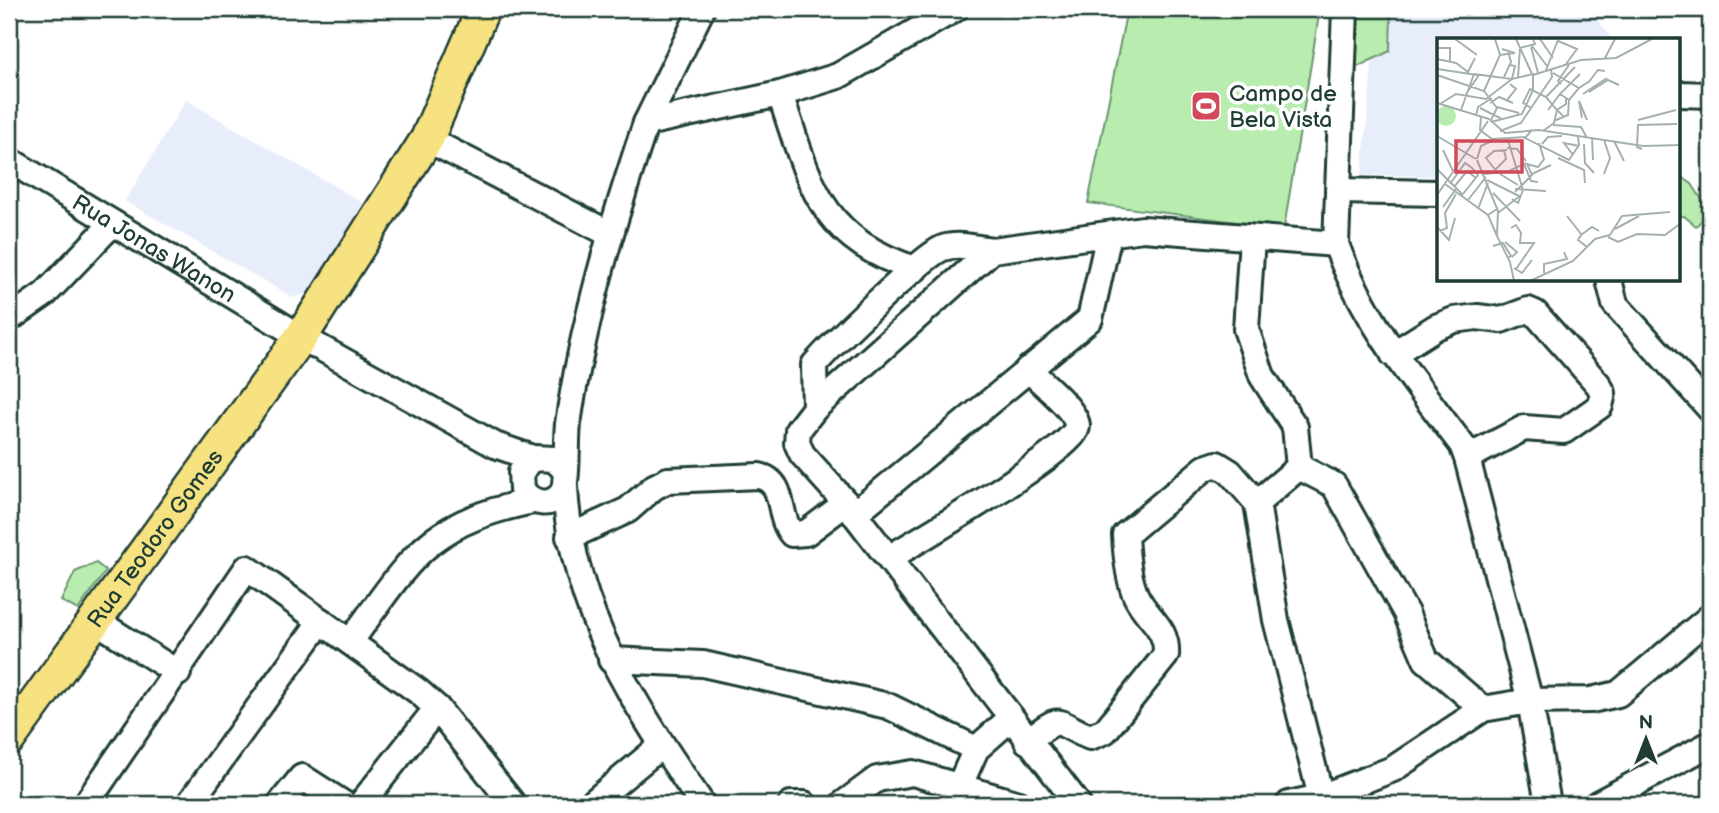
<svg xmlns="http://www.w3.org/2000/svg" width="1719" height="813" viewBox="0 0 1719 813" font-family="'Balsamiq Sans',sans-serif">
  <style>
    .built { fill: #e8edfb }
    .green { fill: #b8edaf; stroke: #6c9572; stroke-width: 2 }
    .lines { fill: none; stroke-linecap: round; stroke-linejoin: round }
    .minor-casing { stroke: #1f3d34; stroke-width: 30 }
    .major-casing { stroke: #1f3d34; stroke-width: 37 }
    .minor { stroke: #fff; stroke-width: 24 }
    .major { stroke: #f7e281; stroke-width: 32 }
    .labels { text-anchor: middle; stroke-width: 7; stroke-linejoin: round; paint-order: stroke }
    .poi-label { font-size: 23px; fill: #1f3d34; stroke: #fff; text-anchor: start }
    .street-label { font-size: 23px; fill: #1f3d34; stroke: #fff }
    .inset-road { fill: none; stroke: #a5b1ae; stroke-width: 2 }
    .view { fill: #d1495b; fill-opacity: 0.15; stroke: #d1495b; stroke-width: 3.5 }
    .inset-edge { fill: none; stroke: #1f3d34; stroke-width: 3.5 }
  </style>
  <rect width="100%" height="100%" fill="#fff"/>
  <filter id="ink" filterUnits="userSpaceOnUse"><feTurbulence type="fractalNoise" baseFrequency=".0143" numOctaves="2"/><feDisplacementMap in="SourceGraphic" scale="14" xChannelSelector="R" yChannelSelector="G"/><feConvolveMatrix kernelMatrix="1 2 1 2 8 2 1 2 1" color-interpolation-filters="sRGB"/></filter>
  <g filter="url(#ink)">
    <!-- built -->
    <g class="built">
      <polygon points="1434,9 1589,9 1613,40 1439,40 1439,176 1362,175 1377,12"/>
      <polygon points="186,100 363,203 308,293 294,298 125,201"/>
    </g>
    <!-- green -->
    <g class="green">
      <polygon points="1127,9 1320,9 1284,228 1088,203"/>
      <polygon points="1357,9 1386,9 1391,13 1390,51 1349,71 1359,33"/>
      <polygon points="1679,175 1692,184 1710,212 1696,226 1684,216 1679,216"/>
      <polygon points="96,563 106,571 78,610 61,601 75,572"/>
    </g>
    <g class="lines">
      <!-- minor casing -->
      <g class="minor-casing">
        <g id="minor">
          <path d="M 1345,9 L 1336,244 C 1363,319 1414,382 1462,445 L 1467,458 L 1530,701 L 1548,804"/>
          <path d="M 780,94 C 810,182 817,237 915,269"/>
          <polyline points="1679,94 1710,95"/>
          <polyline points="646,123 702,9"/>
          <polyline points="427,139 608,233"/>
          <path id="s1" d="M 9,160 L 301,337 L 495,445 L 533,458"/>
          <polyline points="1338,191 1439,193"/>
          <polyline points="1609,280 1615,304 1710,409"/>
          <polyline points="9,319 45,294 111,225"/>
          <polyline points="1393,354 1436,327 1454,320 1477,317 1501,320 1528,310 1535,313 1598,384 1603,393 1600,406 1564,431 1524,428 1467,458"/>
          <path d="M 815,408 L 814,365 C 831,345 924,255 943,248 C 958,243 977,248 992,250"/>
          <polyline points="1299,467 1334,485 1406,613 1426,660 1483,709"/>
          <path d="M 564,469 L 554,459 L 533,458 L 521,472 L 522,490 C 532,504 551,508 562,493 C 568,484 566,438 568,424 C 583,321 613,221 646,123 L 780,94 L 838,76 L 955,9"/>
          <path d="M 565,487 C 571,611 634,704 702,804"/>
          <polyline points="1257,503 1276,620 1321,797"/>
          <polyline points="854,514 1090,319 1109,234"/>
          <path d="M 569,537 L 628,510 L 654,487 L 668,480 L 759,476 C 787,482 776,516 792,534 L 806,533 L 846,503"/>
          <path d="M 889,558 C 915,542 1078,448 1077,426 C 1077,411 1040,381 1028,369"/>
          <polyline points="96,621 178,673"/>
          <path d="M 350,642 C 411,559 425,523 533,501"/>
          <polyline points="611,660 703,664 888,706 976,749"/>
          <path d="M 1027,741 C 1066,712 1051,722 1090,737 L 1105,731 L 1166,655 C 1168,627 1147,619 1136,596 C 1128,579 1126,554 1125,535 L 1205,468 L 1217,464 L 1230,472 L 1257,503 L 1299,467 L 1295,427 L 1262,376 L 1246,329 L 1252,238"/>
          <polyline points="959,787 976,749 1010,719"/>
          <polyline points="86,804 247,568 419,692 437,708 513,804"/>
          <polyline points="189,804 321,621"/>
          <polyline points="280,804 302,777 344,804"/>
          <polyline points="361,804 437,708"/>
          <polyline points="591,804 662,745"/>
          <polyline points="791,804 804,804"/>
          <polyline points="843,804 877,779 913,773 1019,804"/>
          <polyline points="1078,804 846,503 802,454 797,443 798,430 815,408 992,250 1143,229 1336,244"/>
          <polyline points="1289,804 1321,797 1393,769 1483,709 1530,701 1591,700 1618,694 1710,617"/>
          <polyline points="1597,804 1710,744"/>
        </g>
      </g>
      <!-- major casing -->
      <g class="major-casing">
        <g id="major">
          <path id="s2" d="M 9,739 L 301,337 L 427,139 L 483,9"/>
        </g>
      </g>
      <!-- minor -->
      <use href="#minor" class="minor"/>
      <!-- major -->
      <use href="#major" class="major"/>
    </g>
  </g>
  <!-- icons -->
  <defs>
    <g id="stadium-square" transform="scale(1.575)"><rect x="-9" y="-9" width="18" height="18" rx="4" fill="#d1495b" stroke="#fff"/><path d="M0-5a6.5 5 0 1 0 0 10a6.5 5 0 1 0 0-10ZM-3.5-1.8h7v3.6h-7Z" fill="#fff"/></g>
  </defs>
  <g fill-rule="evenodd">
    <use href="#stadium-square" x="1206" y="106"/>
  </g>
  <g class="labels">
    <!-- poi labels -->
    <g class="poi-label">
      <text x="1229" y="101">Campo de<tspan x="1229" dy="26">Bela Vista</tspan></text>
    </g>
    <!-- street labels -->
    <g class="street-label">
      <text dy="8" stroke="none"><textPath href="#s1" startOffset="170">Rua Jonas Wanon</textPath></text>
      <text dy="8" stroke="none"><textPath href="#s2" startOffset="248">Rua Teodoro Gomes</textPath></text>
    </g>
  </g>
  <!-- overview -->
  <g transform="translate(1437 38)">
    <rect width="243" height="243" fill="#fff"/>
    <path d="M-1 78a10 10 0 1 1 20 0a10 10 0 1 1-20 0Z" fill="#b8edaf"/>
    <path class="inset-road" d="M 18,1 L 40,17M 79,1 L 95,36M 103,1 L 116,20M 121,3 L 140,11 L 129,26M 95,8 L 110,28M 94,9 L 101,35M 0,10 L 13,10 L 13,24M 63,17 L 78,15 L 65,11M 168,20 L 178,1M 0,21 L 19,25 L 31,34 L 38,20M 0,31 L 40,37M 109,32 L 121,2M 116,35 L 142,50 L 151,44M 37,36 L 75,41 L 96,36 L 96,52 L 85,76 L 54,84M 0,37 L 47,53 L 60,70 L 54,82M 96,37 L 144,22 L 179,20 L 215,1M 67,39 L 74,24 L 71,13M 81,39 L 83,10 L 98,6 L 96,1M 151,45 L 161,32 L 168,33M 124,46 L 121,43 L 132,27M 47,53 L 63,17 L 58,1M 152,54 L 171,42 L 182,47M 29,56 L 42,37M 123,56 L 143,36M 146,56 L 170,40M 109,59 L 138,29M 70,62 L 79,51 L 73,46M 0,65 L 52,81M 53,65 L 62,59 L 76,65M 3,66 L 19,56 L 49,61 L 75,41 L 78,28 L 73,27M 60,69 L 82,75M 43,70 L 65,81M 94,70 L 115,39 L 114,31M 24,72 L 37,36M 111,72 L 123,56 L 132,62M 39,78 L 41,69 L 55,60M 126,78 L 120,72 L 129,66 L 129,61M 44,79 L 43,92 L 55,101 L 89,99 L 95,92M 145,80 L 142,63 L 150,82M 52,81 L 68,95 L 102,92 L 206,108 L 244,107M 201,82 L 239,72M 117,83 L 131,77 L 132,62 L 142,50M 116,87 L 144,89 L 150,100M 63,93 L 84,85 L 94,70 L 86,65 L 93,51 L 109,59 L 120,72 L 117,85 L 106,93M 0,98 L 39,121M 86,99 L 132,122 L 142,107 L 141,98M 155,100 L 156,122M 71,102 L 86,152 L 81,165 L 75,161M 177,103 L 187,123M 105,106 L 111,99 L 125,98M 147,106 L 148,125 L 157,135M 70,110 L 80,111 L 89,123M 205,111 L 200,109 L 201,87 L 240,86M 6,112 L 16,133M 136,117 L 127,105 L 142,108M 121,120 L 147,132 L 148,145M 40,121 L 44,108 L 57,102M 40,122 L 61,173 L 60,198 L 73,224 L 77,243M 87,126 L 94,143 L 101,144M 0,131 L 26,157M 59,131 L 69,121 L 67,112M 60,134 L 49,120 L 57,113 L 70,112M 47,136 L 70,134 L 89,125M 63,136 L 81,147M 95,136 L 114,127M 167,136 L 173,120 L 167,102M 50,142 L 82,158M 8,146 L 51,177 L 60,171M 13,146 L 28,125 L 35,130 L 41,137 L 26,156M 17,149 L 30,133 L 39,140M 78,151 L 109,153M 78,154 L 95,137 L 90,126 L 101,129 L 107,121 L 102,105M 56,155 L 83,183M 0,157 L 51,83M 31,162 L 49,139M 6,169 L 19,151M 41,171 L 51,145M 61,175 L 84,157M 51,177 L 60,198M 130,178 L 144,196M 0,189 L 12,202 L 18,180M 74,190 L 79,187 L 84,195 L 83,205 L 97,205 L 79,231M 178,191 L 202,178M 3,193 L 10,190 L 8,175 L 19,156M 171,199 L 181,204 L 200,196 L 228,197 L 244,185M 68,204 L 80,214 L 75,219M 56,208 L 66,205 L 74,218 L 71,220M 150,209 L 141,202 L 144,197 L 155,189 L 162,193M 77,230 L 85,235 L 95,222M 107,235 L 107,226 L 130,221 L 127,214M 93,243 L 136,223 L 158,201 L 173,197 L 185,178 L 233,174"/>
    <path class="view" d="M 19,103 L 85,103 L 85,134 L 19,134 Z"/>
    <rect width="243" height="243" class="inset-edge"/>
  </g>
  <!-- margin -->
  <rect width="1719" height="813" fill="none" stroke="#fff" stroke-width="35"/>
  <rect x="18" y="18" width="1684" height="778" fill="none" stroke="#1f3d34" stroke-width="2.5" filter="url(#ink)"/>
  <!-- north arrow -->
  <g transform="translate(1646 739)" stroke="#ffffff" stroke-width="5" paint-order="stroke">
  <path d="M0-5L12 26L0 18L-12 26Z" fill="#1f3d34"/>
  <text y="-10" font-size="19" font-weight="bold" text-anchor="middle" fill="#1f3d34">N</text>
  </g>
</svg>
